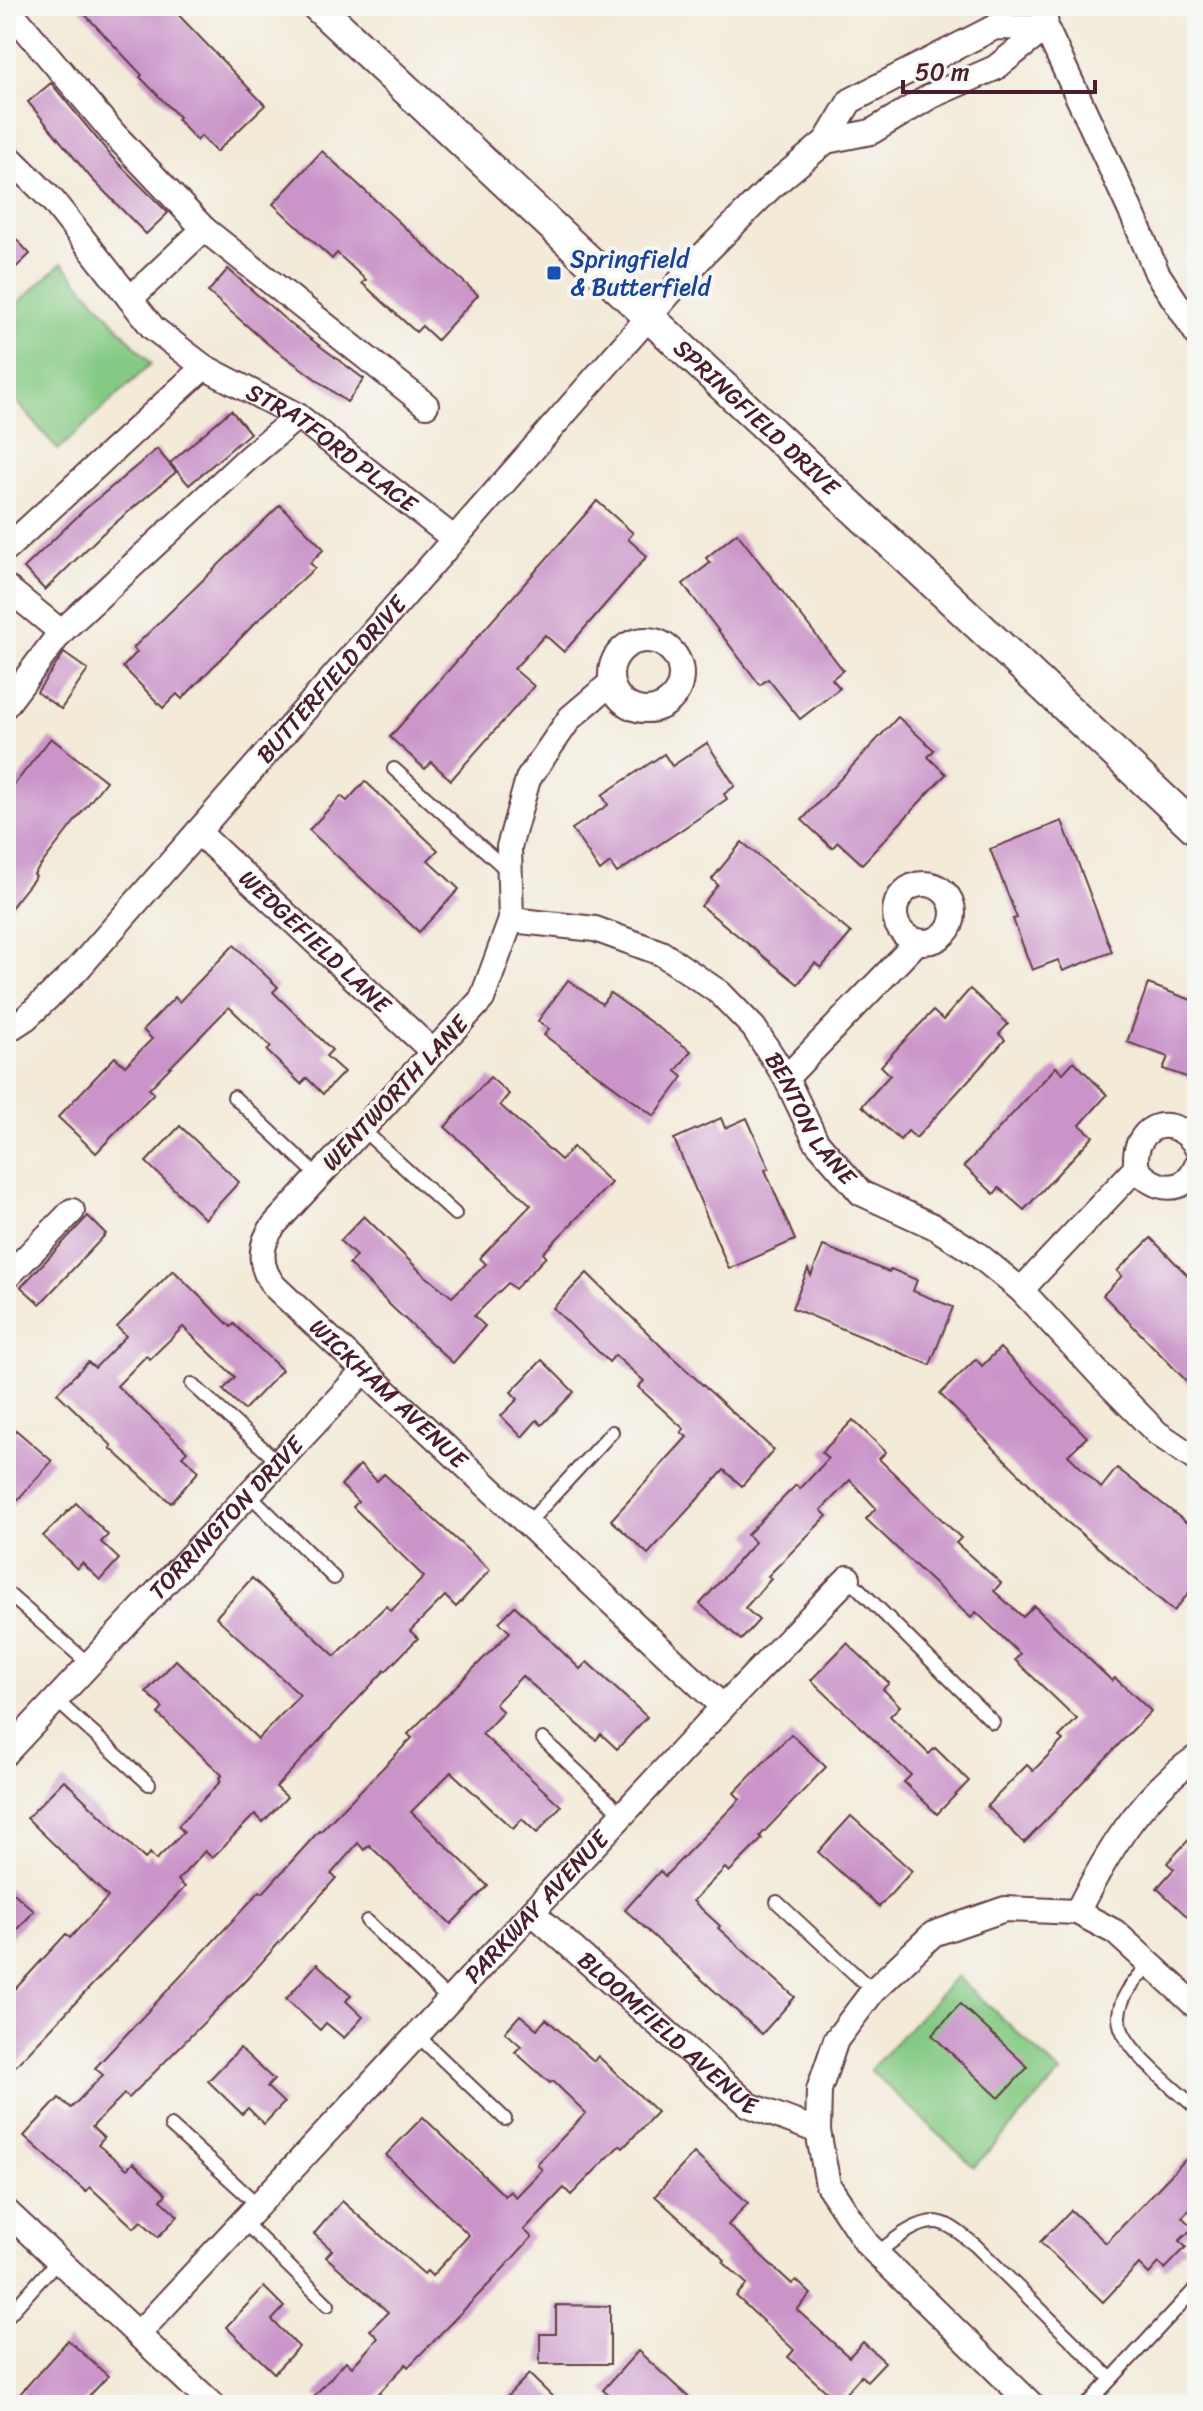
<svg xmlns="http://www.w3.org/2000/svg" width="1203" height="2411" viewBox="0 0 1203 2411" font-family="Sriracha,sans-serif">
  <style>
    .green { fill: #85ca84; stroke: #687458; stroke-width: 2 }
    .building { fill: #ca94c9 }
    .lines { fill: none; stroke-linecap: round; stroke-linejoin: round }
    .service-casing { stroke: #633d45; stroke-width: 16 }
    .minor-casing { stroke: #633d45; stroke-width: 28 }
    .tertiary-casing { stroke: #633d45; stroke-width: 34 }
    .service { stroke: #fff; stroke-width: 12 }
    .minor { stroke: #fff; stroke-width: 24 }
    .tertiary { stroke: #fff; stroke-width: 30 }
    .transit-dot { fill: #1a4fb4; stroke: #f6f6f2; stroke-width: 3 }
    .labels { text-anchor: middle; stroke-width: 8; stroke-linejoin: round; paint-order: stroke }
    .transit-label { font-size: 24px; fill: #164399; stroke: #f6f6f2; text-anchor: start }
    .street-label { font-size: 24px; fill: #4a1f2b; stroke: #f6f6f2 }
  </style>
  <rect width="100%" height="100%" fill="#f6f6f2"/>
  <filter id="ink" filterUnits="userSpaceOnUse"><feTurbulence type="fractalNoise" baseFrequency=".0125" numOctaves="2"/><feDisplacementMap in="SourceGraphic" scale="16" xChannelSelector="R" yChannelSelector="G"/><feConvolveMatrix kernelMatrix="1 2 1 2 8 2 1 2 1" color-interpolation-filters="sRGB"/></filter>
  <filter id="wash" filterUnits="userSpaceOnUse"><feTurbulence type="fractalNoise" baseFrequency=".006" numOctaves="4" result="noise"/><feDisplacementMap in="SourceGraphic" scale="32" xChannelSelector="R" yChannelSelector="G"/><feGaussianBlur stdDeviation="1.8" result="paint"/><feColorMatrix in="noise" values="0 0 0 0 0 0 0 0 0 0 0 0 0 0 0 0 0 1.4 0 .05"/><feComposite in="paint" operator="in"/></filter>
  <g filter="url(#wash)">
    <rect width="100%" height="100%" fill="#f3ead8"/>
    <!-- green -->
    <g class="green">
      <polygon points="62,263 151,364 58,450 6,389 6,314"/>
      <polygon points="957,1976 1061,2073 974,2167 870,2070"/>
    </g>
    <g id="blocks">
      <!-- building -->
      <g class="building">
        <polygon points="77,6 170,6 265,105 216,152 201,136 197,141 177,119 179,117 140,77 142,75"/>
        <polygon points="51,83 112,157 168,213 146,234 91,178 28,102"/>
        <polygon points="322,151 478,295 437,340 422,326 416,332 362,283 366,280 337,253 332,259 273,204"/>
        <polygon points="6,228 30,254 6,277"/>
        <polygon points="228,269 288,322 364,379 347,402 268,344 208,292"/>
        <polygon points="231,410 250,433 189,485 170,463"/>
        <polygon points="157,449 176,472 102,534 45,590 24,568 84,510"/>
        <polygon points="597,501 633,533 628,539 647,556 564,652 545,635 514,669 534,686 451,780 431,762 425,769 390,737"/>
        <polygon points="280,505 324,549 310,563 315,568 256,622 182,699 177,694 163,708 123,667 137,652 133,648"/>
        <polygon points="737,533 843,670 832,679 840,688 800,719 768,679 760,685 683,584 710,563 706,558"/>
        <polygon points="64,653 88,670 61,709 37,692"/>
        <polygon points="898,717 934,750 928,757 946,774 862,864 838,842 832,848 802,820"/>
        <polygon points="51,738 106,781 34,874 36,876 6,914 6,795"/>
        <polygon points="707,743 735,786 724,794 727,799 617,873 610,863 600,871 572,829 608,805 602,795 626,779 664,754 672,766"/>
        <polygon points="365,781 438,850 428,860 459,889 419,932 309,830 341,796 347,801"/>
        <polygon points="1062,821 1112,952 1063,971 1058,960 1032,970 1013,919 1017,918 990,849"/>
        <polygon points="742,842 851,933 821,968 815,963 798,984 701,906 718,885 712,879"/>
        <polygon points="234,945 278,987 273,992 332,1050 326,1056 344,1072 323,1094 307,1078 301,1084 267,1051 271,1047 229,1007 149,1089 154,1093 96,1153 58,1117 115,1057 125,1066 152,1039 143,1030 175,997 179,1002"/>
        <polygon points="568,980 602,1004 610,993 691,1051 676,1071 683,1077 654,1116 544,1035 549,1029 538,1021"/>
        <polygon points="1148,984 1197,1002 1197,1065 1192,1079 1163,1069 1168,1057 1127,1042"/>
        <polygon points="970,989 1008,1024 999,1034 1005,1040 916,1138 908,1131 900,1140 862,1106 890,1075 881,1066 901,1044 933,1011 943,1020"/>
        <polygon points="1074,1061 1107,1095 1080,1125 1093,1136 1024,1210 999,1188 994,1194 964,1166 1056,1067 1063,1073"/>
        <polygon points="490,1077 509,1094 500,1105 561,1160 573,1147 611,1183 543,1253 546,1257 515,1289 508,1283 474,1316 485,1326 453,1363 393,1308 349,1264 356,1256 340,1241 364,1216 423,1274 452,1297 486,1264 480,1258 531,1205 445,1127"/>
        <polygon points="721,1118 725,1128 747,1118 769,1168 765,1170 795,1240 729,1269 674,1139"/>
        <polygon points="180,1126 239,1182 205,1219 146,1162"/>
        <polygon points="88,1216 106,1234 40,1304 21,1287"/>
        <polygon points="1151,1238 1197,1285 1197,1392 1103,1295 1122,1276 1117,1271"/>
        <polygon points="823,1246 889,1272 891,1269 917,1280 913,1291 953,1307 930,1365 792,1308 808,1269 811,1276"/>
        <polygon points="173,1270 231,1327 234,1324 282,1370 244,1410 223,1390 235,1377 183,1327 150,1359 146,1356 117,1386 187,1451 182,1456 199,1471 171,1503 110,1448 112,1446 57,1393 88,1362 95,1368 126,1336 117,1327"/>
        <polygon points="587,1273 669,1354 774,1450 742,1486 724,1470 648,1554 611,1520 687,1437 681,1432 684,1429 638,1387 644,1381 615,1355 609,1362 553,1308"/>
        <polygon points="1000,1348 1087,1437 1068,1455 1101,1488 1117,1468 1197,1531 1197,1583 1174,1611 1066,1521 940,1394 976,1359 982,1366"/>
        <polygon points="542,1360 574,1392 542,1425 537,1420 522,1437 501,1416 518,1399 511,1392"/>
        <polygon points="853,1420 886,1452 879,1459 961,1538 956,1543 1001,1583 994,1591 1023,1617 1034,1606 1112,1681 1115,1678 1151,1711 1024,1843 987,1806 1027,1765 1033,1771 1063,1740 1059,1737 1077,1719 1015,1660 1020,1654 976,1612 971,1618 866,1519 876,1508 850,1480 821,1510 827,1516 768,1576 771,1579 745,1608 759,1620 741,1640 700,1604 755,1542 747,1535 796,1485 800,1489 828,1459 822,1452"/>
        <polygon points="16,1430 52,1461 6,1513 6,1441"/>
        <polygon points="360,1465 377,1481 384,1474 490,1570 456,1607 445,1596 410,1631 418,1638 386,1671 385,1670 276,1787 287,1797 263,1822 255,1814 212,1858 205,1851 178,1880 185,1887 6,2076 6,1999 66,1934 70,1938 108,1897 27,1818 64,1780 145,1859 150,1853 156,1860 184,1832 178,1826 221,1781 219,1778 222,1775 158,1714 163,1708 146,1692 176,1660 258,1739 300,1695 216,1617 252,1578 335,1656 386,1606 391,1611 424,1577 353,1507 358,1502 341,1485"/>
        <polygon points="76,1503 108,1535 101,1542 119,1559 100,1580 82,1563 77,1569 43,1536"/>
        <polygon points="515,1606 580,1669 587,1662 647,1717 617,1749 601,1734 596,1740 522,1676 495,1704 503,1712 482,1734 561,1806 537,1833 522,1819 513,1829 451,1772 411,1812 488,1886 451,1924 369,1845 364,1850 358,1843 331,1874 336,1878 246,1980 129,2098 124,2094 92,2127 104,2138 98,2145 127,2169 133,2163 166,2194 161,2200 178,2216 158,2237 141,2221 134,2228 90,2187 86,2192 24,2136 59,2098 71,2108 103,2075 95,2068 260,1891 263,1893 319,1831 320,1832 412,1738 408,1734 510,1632 499,1622"/>
        <polygon points="847,1643 889,1683 883,1689 900,1706 890,1716 929,1754 935,1748 969,1781 937,1814 904,1782 911,1775 811,1680"/>
        <polygon points="791,1734 826,1767 760,1836 762,1839 729,1872 725,1868 693,1901 720,1926 718,1928 795,1997 762,2034 625,1910 660,1871 665,1876 740,1799 734,1793"/>
        <polygon points="851,1816 912,1871 879,1907 818,1852"/>
        <polygon points="1197,1831 1197,1926 1157,1888 1174,1869 1167,1863"/>
        <polygon points="6,1886 34,1911 6,1943"/>
        <polygon points="317,1964 351,1995 346,2001 363,2017 344,2038 326,2023 320,2030 286,1999"/>
        <polygon points="960,2004 1028,2067 999,2098 932,2035"/>
        <polygon points="520,2015 537,2029 546,2019 594,2061 598,2056 657,2112 623,2148 620,2145 571,2195 564,2188 524,2230 532,2237 490,2283 408,2367 406,2364 368,2405 327,2405 315,2395 346,2361 352,2367 378,2338 370,2330 388,2312 326,2257 332,2250 314,2234 342,2201 424,2274 427,2271 432,2276 469,2235 386,2155 423,2117 505,2196 510,2191 516,2197 542,2170 537,2164 586,2113 553,2081 550,2083 515,2052 521,2046 505,2032"/>
        <polygon points="240,2048 274,2080 267,2087 284,2103 264,2124 248,2108 242,2114 208,2081"/>
        <polygon points="694,2153 748,2203 728,2225 792,2284 796,2280 811,2294 797,2310 849,2357 863,2342 885,2362 867,2381 861,2376 838,2402 788,2357 794,2350 736,2296 747,2284 723,2262 725,2260 655,2196"/>
        <polygon points="1187,2158 1197,2168 1197,2202 1182,2217 1193,2228 1179,2241 1186,2247 1165,2269 1159,2263 1149,2274 1139,2264 1103,2302 1040,2242 1071,2210 1106,2243"/>
        <polygon points="264,2287 284,2307 272,2320 299,2347 274,2373 226,2327"/>
        <polygon points="556,2305 610,2306 610,2364 540,2364 540,2334 556,2334"/>
        <polygon points="68,2340 108,2376 81,2405 10,2405"/>
        <polygon points="638,2351 697,2405 619,2405 603,2390"/>
        <polygon points="529,2374 561,2405 499,2405"/>
      </g>
    </g>
  </g>
  <g filter="url(#ink)">
    <use href="#blocks" fill-opacity="0" stroke="#633d45" stroke-width="2"/>
    <g class="lines">
      <!-- service casing -->
      <g class="service-casing">
        <g id="service">
          <polyline points="394,769 508,871"/>
          <polyline points="234,1097 318,1176"/>
          <polyline points="362,1129 455,1214"/>
          <polyline points="192,1384 278,1462"/>
          <polyline points="249,1494 334,1578"/>
          <polyline points="527,1524 612,1432"/>
          <polyline points="848,1578 993,1722"/>
          <polyline points="6,1592 89,1664"/>
          <polyline points="56,1700 149,1784"/>
          <polyline points="543,1739 623,1815"/>
          <polyline points="777,1902 873,1991"/>
          <polyline points="367,1921 449,2000"/>
          <path d="M 1149,1964 C 1137,1979 1120,1995 1119,2016 C 1117,2046 1176,2089 1197,2109"/>
          <polyline points="417,2035 505,2119"/>
          <polyline points="171,2126 258,2205"/>
          <polyline points="243,2221 328,2305"/>
          <path d="M 877,2253 C 892,2242 914,2222 935,2222 C 949,2222 964,2237 975,2245 L 1111,2379"/>
          <polyline points="6,2318 58,2260"/>
          <polyline points="1087,2405 1197,2287"/>
        </g>
      </g>
      <!-- minor casing -->
      <g class="minor-casing">
        <g id="minor">
          <polyline points="6,6 114,134 204,229 130,299"/>
          <polyline points="1044,6 1046,28 1134,218 1157,273 1197,334"/>
          <polyline points="826,141 871,132 931,96 995,68 1046,28"/>
          <path id="s1" d="M 6,154 L 53,201 L 153,328 L 204,367 L 298,416 L 453,538"/>
          <polyline points="204,229 426,405"/>
          <polyline points="6,549 204,367"/>
          <polyline points="6,587 61,632"/>
          <circle cx="646" cy="675" r="35"/>
          <path id="s2" d="M 611,683 L 570,718 L 528,779 L 509,847 L 511,920 L 482,999 L 275,1224 C 259,1244 258,1267 275,1287 L 723,1707"/>
          <polyline points="6,705 61,632 248,458 298,416"/>
          <path id="s3" d="M 198,832 L 432,1051"/>
          <circle cx="924" cy="913" r="29"/>
          <path id="s4" d="M 511,920 L 595,929 L 661,953 L 720,993 L 754,1028 L 786,1078 L 816,1141 L 861,1193 L 933,1226 L 977,1254 L 1021,1290 L 1102,1377 L 1157,1433 L 1197,1460"/>
          <path id="s5" d="M 6,1031 L 26,1018 L 76,971 L 703,255 L 770,188 L 826,141 L 850,101 L 995,27 L 1046,28"/>
          <polyline points="786,1078 918,941"/>
          <path d="M 1197,1148 C 1186,1125 1154,1115 1140,1142 C 1135,1150 1136,1160 1136,1168 C 1153,1191 1186,1196 1197,1165"/>
          <polyline points="6,1278 72,1211"/>
          <polyline points="1021,1290 1136,1168"/>
          <path id="s6" d="M 6,1753 L 364,1371"/>
          <path id="s7" d="M 532,1912 L 749,2105 L 818,2131"/>
          <path d="M 1077,1912 C 1107,1853 1141,1795 1197,1757"/>
          <polyline points="6,2211 213,2405"/>
          <path id="s8" d="M 138,2334 L 723,1707 L 848,1578"/>
          <polyline points="1032,2405 867,2244 828,2185 818,2131 819,2090 836,2040 873,1991 933,1934 1005,1909 1077,1912 1115,1932 1197,2007"/>
        </g>
      </g>
      <!-- tertiary casing -->
      <g class="tertiary-casing">
        <g id="tertiary">
          <path id="s9" d="M 317,6 L 1197,830"/>
        </g>
      </g>
      <!-- service -->
      <use href="#service" class="service"/>
      <!-- minor -->
      <use href="#minor" class="minor"/>
      <!-- tertiary -->
      <use href="#tertiary" class="tertiary"/>
    </g>
  </g>
  <!-- markers -->
  <rect class="transit-dot" x="546" y="265" width="16" height="16" rx="4"/>
  <g class="labels">
    <!-- transit labels -->
    <g class="transit-label">
      <text x="570" y="267">Springfield<tspan x="570" dy="28">&amp; Butterfield</tspan></text>
    </g>
    <!-- street labels -->
    <g class="street-label">
      <text dy="8" stroke="none"><textPath href="#s9" startOffset="602">SPRINGFIELD DRIVE</textPath></text>
      <text dy="8" stroke="none"><textPath href="#s1" startOffset="444">STRATFORD PLACE</textPath></text>
      <text dy="8" stroke="none"><textPath href="#s5" startOffset="480">BUTTERFIELD DRIVE</textPath></text>
      <text dy="8" stroke="none"><textPath href="#s3" startOffset="160">WEDGEFIELD LANE</textPath></text>
      <text transform="translate(395 1093) rotate(-47)" y="8">WENTWORTH LANE</text>
      <text dy="8" stroke="none"><textPath href="#s4" startOffset="382">BENTON LANE</textPath></text>
      <text dy="8" stroke="none"><textPath href="#s2" startOffset="886">WICKHAM AVENUE</textPath></text>
      <text dy="8" stroke="none"><textPath href="#s6" startOffset="322">TORRINGTON DRIVE</textPath></text>
      <text dy="8" stroke="none"><textPath href="#s8" startOffset="584">PARKWAY AVENUE</textPath></text>
      <text dy="8" stroke="none"><textPath href="#s7" startOffset="182">BLOOMFIELD AVENUE</textPath></text>
    </g>
  </g>
  <!-- margin -->
  <rect width="1203" height="2411" fill="none" stroke="#f6f6f2" stroke-width="32"/>
  <!-- scale -->
  <path d="M903 80v12h192v-12" fill="none" stroke="#4a1f2b" stroke-width="4"/>
  <text x="915" y="80" font-size="24" fill="#4a1f2b" stroke="#f6f6f2" stroke-width="6" paint-order="stroke">50 m</text>
</svg>
